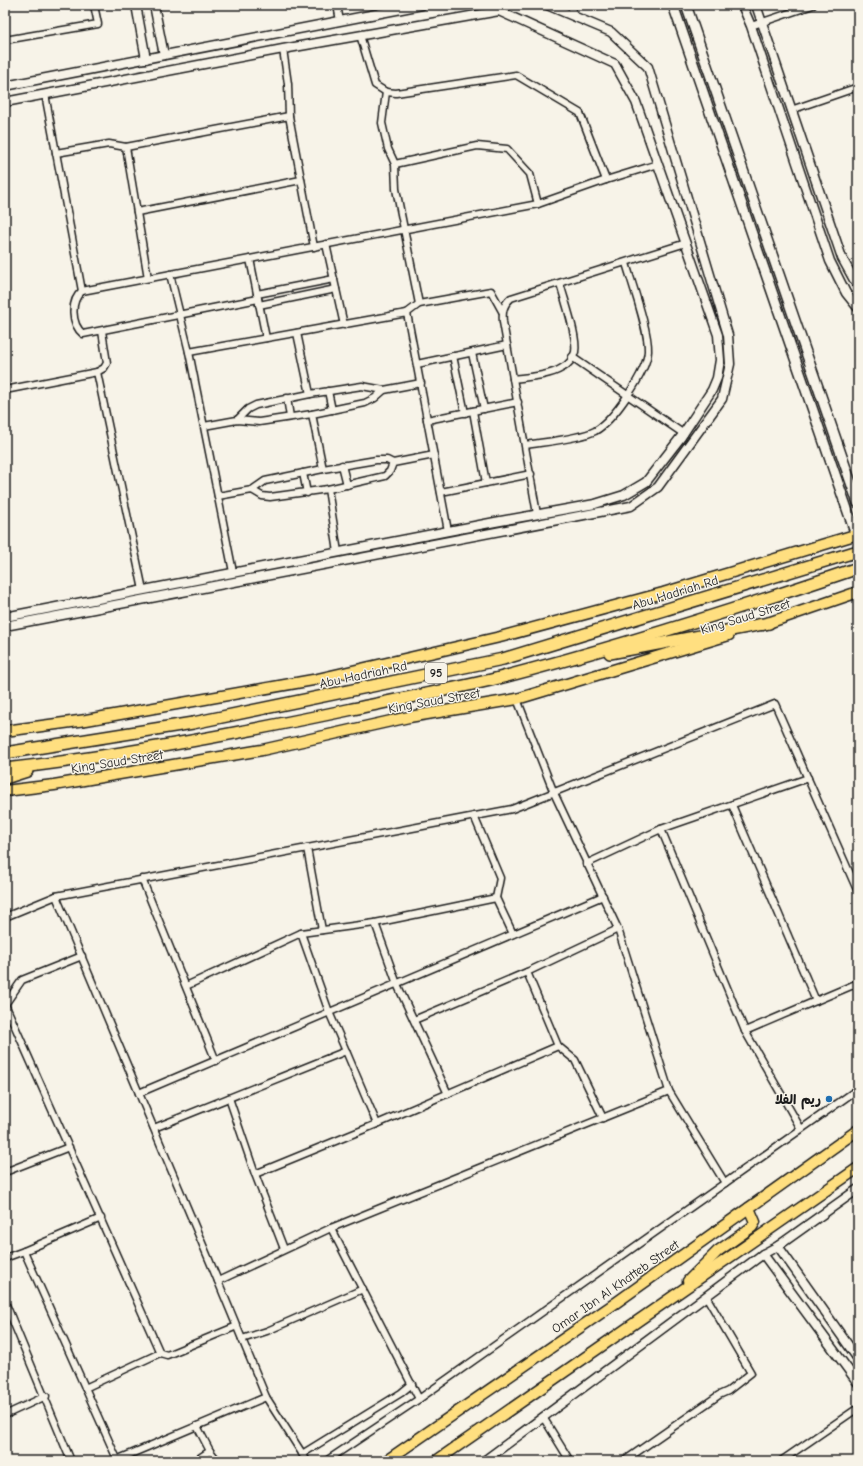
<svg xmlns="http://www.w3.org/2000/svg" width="863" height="1466" viewBox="0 0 863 1466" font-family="'Comic Neue','Playpen Sans Arabic',sans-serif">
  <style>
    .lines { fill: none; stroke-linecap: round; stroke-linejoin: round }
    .minor-casing { stroke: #1c1c1c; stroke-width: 9 }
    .tertiary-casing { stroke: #1c1c1c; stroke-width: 11 }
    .secondary-casing { stroke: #1c1c1c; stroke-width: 12 }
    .primary-casing { stroke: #1c1c1c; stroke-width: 13 }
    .motorway-casing { stroke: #1c1c1c; stroke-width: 14 }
    .minor { stroke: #f7f3e8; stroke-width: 6 }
    .tertiary { stroke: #f7f3e8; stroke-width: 8 }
    .secondary { stroke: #f7f3e8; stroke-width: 9 }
    .primary { stroke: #ffdf80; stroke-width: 10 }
    .motorway { stroke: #ffdf80; stroke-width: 11 }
    .poi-dot { fill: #1f6fb2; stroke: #f7f3e8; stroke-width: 1.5 }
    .labels { text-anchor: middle; stroke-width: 3; stroke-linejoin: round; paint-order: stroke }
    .shield { fill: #f7f3e8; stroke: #5e5c59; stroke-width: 1 }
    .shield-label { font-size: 12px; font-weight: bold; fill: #1c1c1c }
    .street-label { font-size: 13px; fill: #1c1c1c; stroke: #f7f3e8 }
    .poi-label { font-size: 13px; font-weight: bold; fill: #1c1c1c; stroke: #f7f3e8; text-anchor: end }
  </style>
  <rect width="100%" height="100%" fill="#f7f3e8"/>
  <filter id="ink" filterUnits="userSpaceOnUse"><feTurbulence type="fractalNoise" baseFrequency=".025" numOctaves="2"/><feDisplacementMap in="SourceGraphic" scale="8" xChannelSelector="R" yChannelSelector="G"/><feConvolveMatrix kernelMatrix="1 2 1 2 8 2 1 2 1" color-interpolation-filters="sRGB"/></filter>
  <g filter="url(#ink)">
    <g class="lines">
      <!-- minor casing -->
      <g class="minor-casing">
        <g id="minor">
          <polyline points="337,5 340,21"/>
          <polyline points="571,5 574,16"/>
          <polyline points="751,26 813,5"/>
          <polyline points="360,35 375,85 386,92 396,93 516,75 580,113 606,180"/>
          <polyline points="5,40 98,24 94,5"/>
          <polyline points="283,49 288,84 289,116"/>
          <polyline points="386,92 382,123 388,149 395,164 396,189 419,304"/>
          <polyline points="45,94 82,291 538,204 606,180 658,164"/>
          <polyline points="791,110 858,87"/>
          <polyline points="56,153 109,144 126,147"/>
          <polyline points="395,164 477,146 507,149 530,174 538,204"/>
          <polyline points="137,212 301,180"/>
          <polyline points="326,244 344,325"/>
          <polyline points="250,259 266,338"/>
          <polyline points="170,274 189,352"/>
          <polyline points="148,278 126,147 289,116 314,247"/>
          <path d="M 82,291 C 70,301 71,324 83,334 L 258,299"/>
          <polyline points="257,294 334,279"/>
          <polyline points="259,305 336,289"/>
          <polyline points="407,313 419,304 491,291 502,311"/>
          <polyline points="297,333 310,394"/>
          <polyline points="472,353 484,409"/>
          <polyline points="453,356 465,413"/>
          <polyline points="572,357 684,434"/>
          <polyline points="417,364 507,345"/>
          <polyline points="97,372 104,368 107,363 102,331"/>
          <path d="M 513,379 C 528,377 549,376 562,368 C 568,365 573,359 575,352 C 578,337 564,299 560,283"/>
          <polyline points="5,390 97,372 143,590"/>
          <polyline points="328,391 332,410"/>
          <polyline points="287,398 290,417"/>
          <polyline points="473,411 486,483"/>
          <polyline points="312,414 323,469"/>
          <polyline points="237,420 248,409 256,405 310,394 362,386 384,390"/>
          <polyline points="427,420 518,402"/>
          <polyline points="204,426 237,420 259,422 312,414 365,403 375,398 384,390 421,383"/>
          <path d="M 526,445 C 544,442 579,439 595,431 C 613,421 647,372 648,351 C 649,331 632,284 626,263"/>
          <polyline points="342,465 347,485"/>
          <polyline points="303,473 307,493"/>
          <polyline points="328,489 338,552"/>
          <polyline points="252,490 265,481 323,469 376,460 387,460 393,463"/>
          <polyline points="441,492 531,474"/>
          <polyline points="218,496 252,490 262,496 270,497 328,489 385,476 390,471 393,463 434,455"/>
          <path d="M 537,514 L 503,322 C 502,312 503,305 511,298 L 686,243"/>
          <polyline points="233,572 189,352 407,313 448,531"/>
          <polyline points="732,805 816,1001"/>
          <polyline points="474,816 500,878 496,898"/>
          <polyline points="661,829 745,1031 801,1129"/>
          <polyline points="307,848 322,930"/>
          <polyline points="586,864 661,829 808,778"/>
          <polyline points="142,879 216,1061"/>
          <polyline points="56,896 218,1281"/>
          <polyline points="5,917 56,896 512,809 775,704 858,892"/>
          <polyline points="375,923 397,984 448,1094"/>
          <polyline points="186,986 301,933 375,923 496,898 513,934"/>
          <polyline points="6,1003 22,980 82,956"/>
          <polyline points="5,1004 160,1353 85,1388"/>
          <polyline points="414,1020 527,972"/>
          <polyline points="745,1031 858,983"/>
          <polyline points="558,1046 575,1060 603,1118"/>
          <polyline points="346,1051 377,1124"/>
          <polyline points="139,1093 603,896"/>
          <polyline points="229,1098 255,1174 377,1124 558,1046 527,972 618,929"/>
          <polyline points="154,1128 346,1051 329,1012 301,933"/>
          <polyline points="5,1172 69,1147"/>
          <polyline points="255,1174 284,1249"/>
          <polyline points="725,1183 858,1089"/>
          <polyline points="331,1228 419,1399"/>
          <polyline points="24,1251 101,1218"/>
          <polyline points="5,1258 24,1251 117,1459"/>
          <polyline points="5,1302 71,1461"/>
          <polyline points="242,1339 267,1331 363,1289"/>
          <polyline points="160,1353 167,1355 237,1326"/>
          <polyline points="5,1415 46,1396"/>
          <polyline points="543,1417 570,1461"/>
          <polyline points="197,1426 210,1451 218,1461"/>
          <polyline points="302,1454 401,1393 412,1384"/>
          <polyline points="114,1461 266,1397"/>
          <polyline points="195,1461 210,1451"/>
          <polyline points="307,1461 266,1397 218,1281 331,1228 669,1091 618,929 554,793 517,699"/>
          <polyline points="326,1461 419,1399 725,1183 669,1091"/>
          <polyline points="624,1461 719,1395 728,1391 751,1373 706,1296"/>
          <polyline points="781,1461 858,1408"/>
        </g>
      </g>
      <!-- tertiary casing -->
      <g class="tertiary-casing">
        <g id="tertiary">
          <polyline points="136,5 146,59"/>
          <polyline points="154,5 164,55"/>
          <polyline points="742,5 751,26 830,261 846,293 858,308"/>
          <polyline points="756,5 842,258 858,287"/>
          <polyline points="5,86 422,5"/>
          <polyline points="5,102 283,49 499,11 615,64 636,102 718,335 720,360 717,378 712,390 681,437 646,482 624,495 595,504 495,522 5,617"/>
          <polyline points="5,626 631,506 658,487 722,399 730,364 728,335 648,67 611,32 547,5"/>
          <polyline points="778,1246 858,1359"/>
          <polyline points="763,1254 858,1383"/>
          <polyline points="484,1461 763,1254 778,1246 858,1189"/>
        </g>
      </g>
      <!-- secondary casing -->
      <g class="secondary-casing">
        <g id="secondary">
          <polyline points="673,5 856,535"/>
          <polyline points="686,5 858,503"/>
        </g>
      </g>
      <!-- primary casing -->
      <g class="primary-casing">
        <g id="primary">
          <polyline points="762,625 858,592"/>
          <polyline points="5,731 86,720 313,680 500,637 663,593 858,534"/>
          <polyline points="5,791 54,785 262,750 409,717 517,699 729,635"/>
          <polyline points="688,1281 718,1251 752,1227 755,1222 749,1208"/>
          <polyline points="386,1461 617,1302 858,1130"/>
          <polyline points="436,1461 858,1168"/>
        </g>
      </g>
      <!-- motorway casing -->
      <g class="motorway-casing">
        <g id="motorway">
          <polyline points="610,653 769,623"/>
          <polyline points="5,753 193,723 503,659 858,551"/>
          <path d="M 5,769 C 120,756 235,734 348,710 C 399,699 450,690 499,678 C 620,647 740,608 858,568"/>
          <polyline points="5,778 27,771"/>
        </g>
      </g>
      <!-- minor -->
      <use href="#minor" class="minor"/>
      <!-- tertiary -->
      <use href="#tertiary" class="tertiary"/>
      <!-- secondary -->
      <use href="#secondary" class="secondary"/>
      <!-- primary -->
      <use href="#primary" class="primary"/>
      <!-- motorway -->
      <use href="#motorway" class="motorway"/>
    </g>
  </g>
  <!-- markers -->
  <circle class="poi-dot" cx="829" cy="1099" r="4"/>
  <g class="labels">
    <!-- shield labels -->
    <rect class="shield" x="425" y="663" width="22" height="20" rx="3"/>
    <g class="shield-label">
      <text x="436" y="677">95</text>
    </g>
    <!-- street labels -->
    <g class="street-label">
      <text transform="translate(675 592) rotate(-17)" y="5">Abu Hadriah Rd</text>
      <text transform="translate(745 616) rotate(-17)" y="5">King Saud Street</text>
      <text transform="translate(363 674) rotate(-12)" y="5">Abu Hadriah Rd</text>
      <text transform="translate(434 700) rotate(-10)" y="5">King Saud Street</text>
      <text transform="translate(117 761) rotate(-9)" y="5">King Saud Street</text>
      <text transform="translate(615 1286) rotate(-35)" y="5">Omar Ibn Al Khatteb Street</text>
    </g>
    <!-- poi labels -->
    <g class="poi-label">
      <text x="821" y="1104">ريم الفلا</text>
    </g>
  </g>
  <!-- margin -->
  <rect width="863" height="1466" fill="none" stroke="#f7f3e8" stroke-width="20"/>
  <rect x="10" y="10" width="843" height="1446" fill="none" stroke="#1c1c1c" stroke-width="1.5" filter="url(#ink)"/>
</svg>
